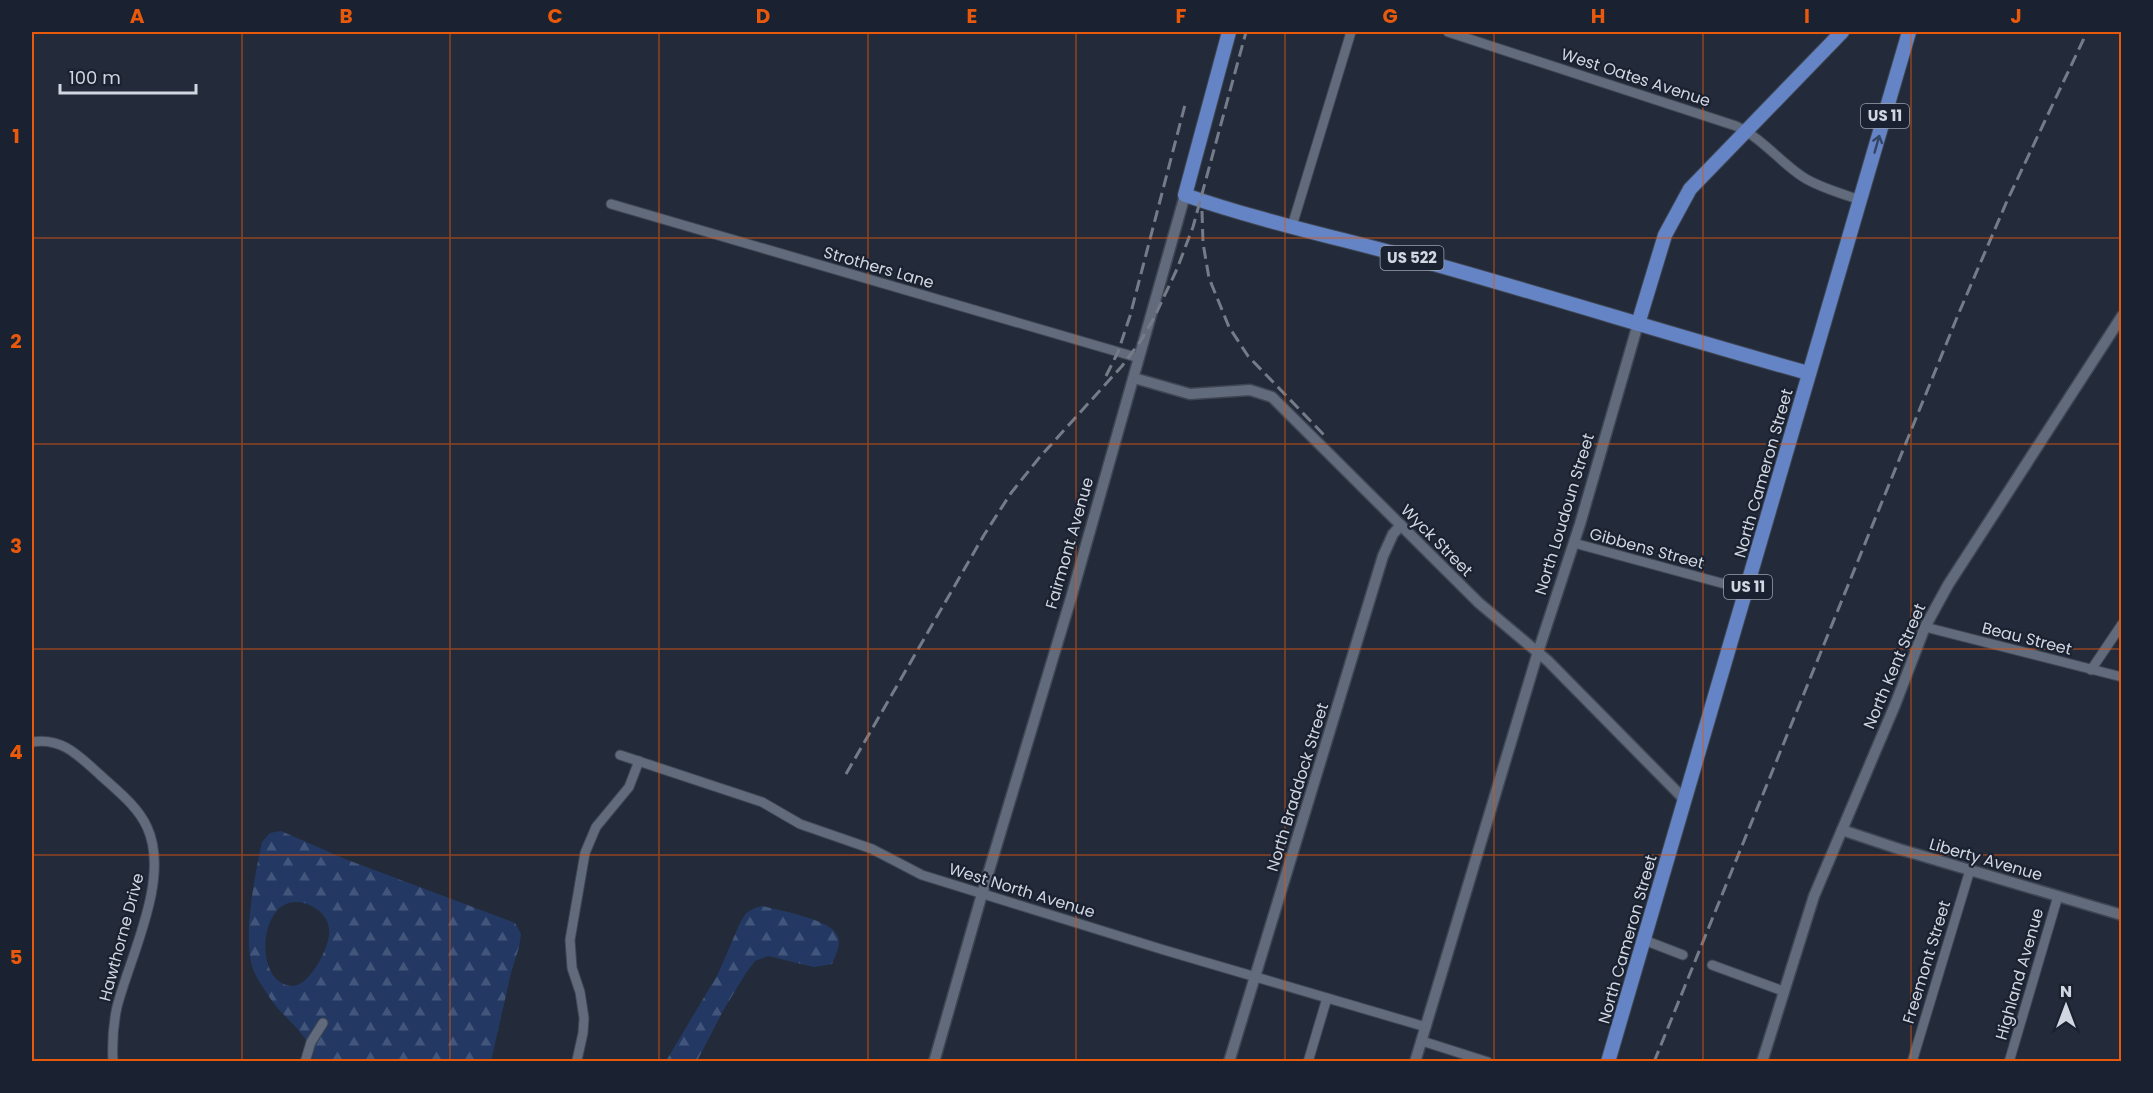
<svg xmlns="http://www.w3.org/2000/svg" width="2153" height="1093" viewBox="0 0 2153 1093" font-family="Poppins,sans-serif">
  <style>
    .forest { fill: url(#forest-firs); fill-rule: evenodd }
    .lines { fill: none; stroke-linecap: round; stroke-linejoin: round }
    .minor-casing { stroke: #3f4653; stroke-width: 11 }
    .tertiary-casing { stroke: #3f4653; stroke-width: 13 }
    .primary-casing { stroke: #3f4653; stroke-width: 16 }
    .minor { stroke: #626b7c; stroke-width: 9 }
    .tertiary { stroke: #626b7c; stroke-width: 10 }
    .primary { stroke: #6484c5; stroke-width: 14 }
    .rail { stroke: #757c89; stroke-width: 3; stroke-dasharray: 12 6; stroke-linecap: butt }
    .oneway { stroke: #344464 }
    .grid { fill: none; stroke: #e8590c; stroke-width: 1.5; stroke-opacity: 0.55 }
    .labels { text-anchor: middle; stroke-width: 4.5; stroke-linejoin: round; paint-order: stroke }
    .shield { fill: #1a2130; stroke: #9aa0ac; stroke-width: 1.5 }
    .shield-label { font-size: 15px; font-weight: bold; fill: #d1d7e1 }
    .street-label { font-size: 16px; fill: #d1d7e1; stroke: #1a2130 }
    .neatline { fill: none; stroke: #e8590c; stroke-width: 2 }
    .grid-label { font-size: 20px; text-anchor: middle; font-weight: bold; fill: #e8590c }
  </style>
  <defs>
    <pattern id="forest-firs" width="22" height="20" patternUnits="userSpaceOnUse" patternTransform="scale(1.5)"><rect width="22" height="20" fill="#233964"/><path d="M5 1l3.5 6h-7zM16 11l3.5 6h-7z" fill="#42557a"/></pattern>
  </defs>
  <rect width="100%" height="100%" fill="#232b3a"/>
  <!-- forest -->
  <g class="forest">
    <path d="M 281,831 L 345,859 L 515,923 L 521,934 L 519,947 L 511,973 L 491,1061 L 313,1061 C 311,1033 284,1020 270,998 C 264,989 255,976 252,966 C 243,935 255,874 262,842 L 270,833 ZM 300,902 C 313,905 327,913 329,928 C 332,944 310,987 292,986 C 256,983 259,915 286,904 C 290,902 295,902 300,902 Z"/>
    <path d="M 762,906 C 778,910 834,920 838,937 C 841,946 835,956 832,964 L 814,967 L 768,956 L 755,961 L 746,973 L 724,1009 L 697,1061 L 666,1061 L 718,974 L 740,923 L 746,913 L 755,908 Z"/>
  </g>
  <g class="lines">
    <!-- minor casing -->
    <g class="minor-casing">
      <g id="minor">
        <path d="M 1448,32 L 1736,126 C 1762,138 1779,161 1803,177 C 1820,188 1841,193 1860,200"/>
        <polyline points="611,204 1139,358"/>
        <polyline points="1292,226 1351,32"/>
        <polyline points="1574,543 1747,590"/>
        <polyline points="1925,627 2122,677"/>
        <polyline points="2091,670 2122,624"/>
        <path d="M 32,742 C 61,737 78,755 98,773 C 115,789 137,805 147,827 C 171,878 130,956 117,1007 C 113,1025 112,1043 113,1062"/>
        <polyline points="620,755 762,802 800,824 872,849 922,875 1164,950 1426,1027"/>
        <polyline points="1644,940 1683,955"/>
        <polyline points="1712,965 1783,991"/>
        <polyline points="1422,1041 1488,1062"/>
        <polyline points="577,1060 583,1033 584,1018 580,992 572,968 570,940 585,853 596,827 629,787 639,761"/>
        <polyline points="305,1062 311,1042 323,1023"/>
        <polyline points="1308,1062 1327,998"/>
        <polyline points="1912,1062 1970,870"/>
        <polyline points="2009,1062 2058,896"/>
      </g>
    </g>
    <!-- tertiary casing -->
    <g class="tertiary-casing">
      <g id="tertiary">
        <polyline points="1134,378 1190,394 1250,390 1272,397 1479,603 1548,661 1685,800"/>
        <polyline points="1842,830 1899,849 2122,915"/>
        <polyline points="934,1062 982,894 1071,598 1185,195"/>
        <polyline points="1229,1062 1383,556 1393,534 1401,525"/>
        <polyline points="1415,1062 1538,652 1580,524 1638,324"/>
        <polyline points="1762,1062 1814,896 1895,705 1925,627 1948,585 2122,316"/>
      </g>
    </g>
    <!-- primary casing -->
    <g class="primary-casing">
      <g id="primary">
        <path d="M 1229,32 L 1185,195 C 1263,222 1344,239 1423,261 C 1552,297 1679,337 1808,373"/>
        <polyline points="1638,324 1665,235 1690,189 1842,32"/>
        <polyline points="1608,1062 1909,32"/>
      </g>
    </g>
    <!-- minor -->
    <use href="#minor" class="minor"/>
    <!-- tertiary -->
    <use href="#tertiary" class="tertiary"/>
    <!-- primary -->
    <use href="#primary" class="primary"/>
    <!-- rail -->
    <g class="rail">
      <polyline points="1202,211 1203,243 1209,278 1229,327 1248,356 1324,435"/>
      <polyline points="1106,376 1118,352 1130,316 1186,101"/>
      <polyline points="846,774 984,535 1011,493 1039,458 1122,366 1140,342 1154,318 1177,269 1193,227 1246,32"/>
      <polyline points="1654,1062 1958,315 2007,201 2087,32"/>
    </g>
  </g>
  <!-- one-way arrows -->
  <defs><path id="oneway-shaft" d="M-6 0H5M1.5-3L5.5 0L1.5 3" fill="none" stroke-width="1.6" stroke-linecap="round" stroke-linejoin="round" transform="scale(1.5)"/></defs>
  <use class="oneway" href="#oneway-shaft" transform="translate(1877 144) rotate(-74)"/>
  <!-- grid -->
  <path class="grid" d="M 242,32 L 242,1062M 450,32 L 450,1062M 659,32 L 659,1062M 868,32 L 868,1062M 1076,32 L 1076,1062M 1285,32 L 1285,1062M 1494,32 L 1494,1062M 1703,32 L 1703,1062M 1911,32 L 1911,1062M 32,238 L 2122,238M 32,444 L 2122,444M 32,649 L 2122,649M 32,855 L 2122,855"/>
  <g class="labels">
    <!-- shield labels -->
    <g class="shield">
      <rect x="1861" y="104" width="48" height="24" rx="4.5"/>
      <rect x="1380.5" y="246" width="63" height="24" rx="4.5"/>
      <rect x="1724" y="575" width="48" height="24" rx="4.5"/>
    </g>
    <g class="shield-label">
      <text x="1885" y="121">US 11</text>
      <text x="1412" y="263">US 522</text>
      <text x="1748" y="592">US 11</text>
    </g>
    <!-- street labels -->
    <g class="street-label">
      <text transform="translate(1636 77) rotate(18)" y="6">West Oates Avenue</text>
      <text transform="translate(879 267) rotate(16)" y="6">Strothers Lane</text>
      <text transform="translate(1763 473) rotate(-74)" y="6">North Cameron Street</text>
      <text transform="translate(1564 514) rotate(-73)" y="6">North Loudoun Street</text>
      <text transform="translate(1437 540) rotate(45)" y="6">Wyck Street</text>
      <text transform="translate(1069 543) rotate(-74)" y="6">Fairmont Avenue</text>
      <text transform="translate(1647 548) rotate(15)" y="6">Gibbens Street</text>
      <text transform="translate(2027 638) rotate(14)" y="6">Beau Street</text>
      <text transform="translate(1894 666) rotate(-67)" y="6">North Kent Street</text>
      <text transform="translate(1297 787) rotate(-73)" y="6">North Braddock Street</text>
      <text transform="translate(1986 859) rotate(16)" y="6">Liberty Avenue</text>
      <text transform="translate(1022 890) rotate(17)" y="6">West North Avenue</text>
      <text transform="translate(121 937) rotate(-75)" y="6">Hawthorne Drive</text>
      <text transform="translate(1627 939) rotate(-74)" y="6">North Cameron Street</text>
      <text transform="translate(1926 962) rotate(-73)" y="6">Freemont Street</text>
      <text transform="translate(2019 974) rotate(-74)" y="6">Highland Avenue</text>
    </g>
  </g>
  <!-- border -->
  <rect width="2153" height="1093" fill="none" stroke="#1a2130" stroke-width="66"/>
  <!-- north arrow -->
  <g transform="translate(2066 1006)" stroke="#1a2130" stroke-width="4.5" paint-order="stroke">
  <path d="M0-4.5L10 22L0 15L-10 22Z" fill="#d1d7e1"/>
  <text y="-9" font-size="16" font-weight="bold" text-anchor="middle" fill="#d1d7e1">N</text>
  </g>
  <!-- scale -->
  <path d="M60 84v9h136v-9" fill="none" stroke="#d1d7e1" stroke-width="3"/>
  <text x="69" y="84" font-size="18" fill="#d1d7e1" stroke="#1a2130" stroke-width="4.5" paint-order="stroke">100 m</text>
  <rect x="33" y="33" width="2087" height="1027" class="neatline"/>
  <g class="grid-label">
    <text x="137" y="23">A</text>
    <text x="346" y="23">B</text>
    <text x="555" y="23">C</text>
    <text x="763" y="23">D</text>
    <text x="972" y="23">E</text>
    <text x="1181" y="23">F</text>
    <text x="1390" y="23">G</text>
    <text x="1598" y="23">H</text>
    <text x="1807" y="23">I</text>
    <text x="2016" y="23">J</text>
    <text x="16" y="143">1</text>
    <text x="16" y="348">2</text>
    <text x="16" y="553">3</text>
    <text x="16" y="759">4</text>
    <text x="16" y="964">5</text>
  </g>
</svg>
